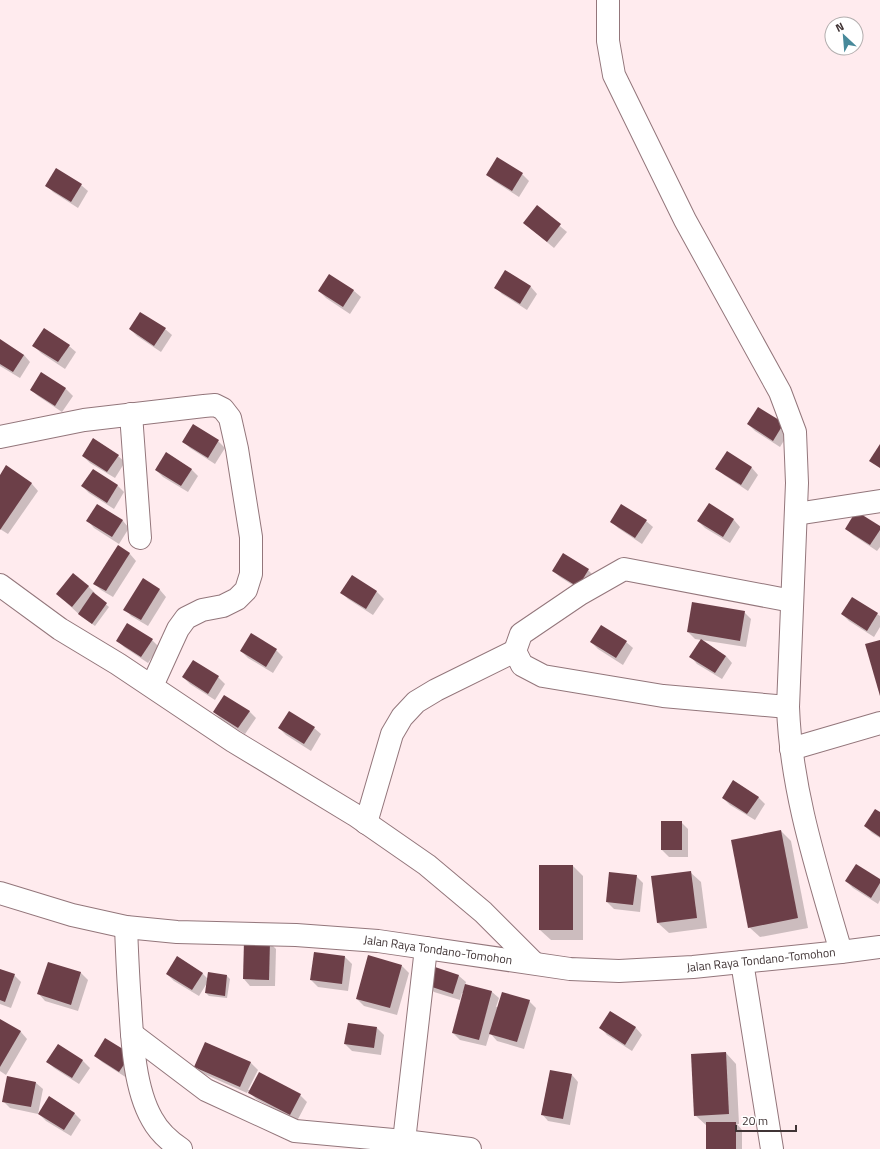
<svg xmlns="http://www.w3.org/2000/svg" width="880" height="1149" viewBox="0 0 880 1149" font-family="'Titillium Web',sans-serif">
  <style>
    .shadow { fill: #0003 }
    .building { fill: #6c3f48 }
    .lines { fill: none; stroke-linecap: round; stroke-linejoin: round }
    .minor-casing { stroke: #93767b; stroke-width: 24 }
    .highway-casing { stroke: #93767b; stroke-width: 24 }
    .minor { stroke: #fff; stroke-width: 22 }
    .highway { stroke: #fff; stroke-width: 22 }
    .labels { text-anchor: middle; stroke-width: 4; stroke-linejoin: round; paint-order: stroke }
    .street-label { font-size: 12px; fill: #403435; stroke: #fff }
  </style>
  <rect width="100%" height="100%" fill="#ffebee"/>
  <!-- shadow -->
  <g class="shadow">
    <polygon points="487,174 522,174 529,181 519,197 494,181"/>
    <polygon points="46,185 81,185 88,191 78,208 53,192"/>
    <polygon points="537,207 567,232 554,248 524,223"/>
    <polygon points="506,271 531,287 537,294 527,310 502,294 496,288"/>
    <polygon points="329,275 354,291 361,297 350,314 326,298 319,291"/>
    <polygon points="130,329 165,329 172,335 161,352 137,336"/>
    <polygon points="0,340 24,355 30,362 20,378 0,366"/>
    <polygon points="34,346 69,346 76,352 65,369 41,353"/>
    <polygon points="41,373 66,389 73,396 62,412 38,396 31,390"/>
    <polygon points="748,424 783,424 790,431 780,447 755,431"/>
    <polygon points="183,441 218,441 225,448 215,464 190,448"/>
    <polygon points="83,456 118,456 125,462 115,478 90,463"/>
    <polygon points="7,467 32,484 38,491 8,534 0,529 0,476"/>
    <polygon points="717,468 752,468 758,475 748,491 724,475"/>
    <polygon points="191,469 198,476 188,492 163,477 156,470"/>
    <polygon points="93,470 118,486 124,492 114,509 89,493 82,486"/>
    <polygon points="98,505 123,521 129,528 119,544 94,528 88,521"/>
    <polygon points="709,505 734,520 740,527 730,543 705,528 698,521"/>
    <polygon points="611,521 646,521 653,527 642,544 618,528"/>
    <polygon points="880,527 880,547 877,551 853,535 846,528"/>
    <polygon points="118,547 130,554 136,561 113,597 101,590 94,583"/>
    <polygon points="588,570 595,577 585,593 560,577 553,571"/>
    <polygon points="352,576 377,592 384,599 373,615 348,599 342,593"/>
    <polygon points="143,580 160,590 166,597 148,626 131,616 125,609"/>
    <polygon points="88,586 95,593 94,594 109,607 95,626 82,617 57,594"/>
    <polygon points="744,612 751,619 746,647 695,639 688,632"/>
    <polygon points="842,614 877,614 880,616 880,627 874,637 849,621"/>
    <polygon points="117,640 152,640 159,647 148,663 124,647"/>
    <polygon points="591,642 626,642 633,648 623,665 598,649"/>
    <polygon points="276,650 283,657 273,673 248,658 241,651"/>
    <polygon points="726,656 732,663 722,679 697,664 691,657"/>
    <polygon points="183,677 218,677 225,684 215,700 190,684"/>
    <polygon points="249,711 256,718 245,734 221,719 214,712"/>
    <polygon points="279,728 314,728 321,734 311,751 286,735"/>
    <polygon points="758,797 765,804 755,820 730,805 723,798"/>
    <polygon points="880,813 880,838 872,833 865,826"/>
    <polygon points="681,822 688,829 688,857 669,857 662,850"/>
    <polygon points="781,831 791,841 808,928 760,937 749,927"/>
    <polygon points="573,866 583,876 583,940 551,940 540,930"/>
    <polygon points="690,872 701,882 707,928 669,933 658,923 653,877"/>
    <polygon points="636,876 643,883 640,912 614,909 607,902"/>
    <polygon points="880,880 880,900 878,904 853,888 846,881"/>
    <polygon points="269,942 276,949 275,986 250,986 244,979"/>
    <polygon points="345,957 352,964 348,991 318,987 311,980"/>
    <polygon points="48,963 81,973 88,980 78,1011 45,1001 39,994"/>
    <polygon points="402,966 409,973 397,1015 364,1006 357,999"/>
    <polygon points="0,970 14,975 21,982 11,1008 0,1004"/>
    <polygon points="202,973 208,979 227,976 230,979 227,998 209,996 206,993 207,983 199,996 174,981 167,974"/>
    <polygon points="459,976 466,982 465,985 492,992 499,998 496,1007 529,1001 536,1008 524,1049 497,1041 490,1033 486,1046 460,1040 453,1033 464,993 462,993 460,1000 434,992 427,985"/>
    <polygon points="611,1012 636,1028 642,1035 632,1051 607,1035 601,1028"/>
    <polygon points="0,1020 21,1032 27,1039 6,1075 0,1071"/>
    <polygon points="377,1028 384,1035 381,1055 352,1051 345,1044"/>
    <polygon points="206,1043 251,1063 258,1070 248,1090 300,1095 307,1102 297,1121 256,1099 248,1091 247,1093 202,1073 195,1066"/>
    <polygon points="58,1045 83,1061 90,1068 79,1084 54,1068 47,1061"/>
    <polygon points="726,1053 736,1064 739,1124 737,1124 742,1130 742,1149 707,1149 707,1126 695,1115"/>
    <polygon points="95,1056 137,1062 127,1078 102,1062"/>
    <polygon points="572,1075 578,1082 570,1125 548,1121 542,1114"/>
    <polygon points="36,1083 43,1089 38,1114 10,1108 3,1101"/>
    <polygon points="74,1113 81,1120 71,1136 46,1121 39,1114"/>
  </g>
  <!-- building -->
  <g class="building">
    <polygon points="497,157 523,173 512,191 486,175"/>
    <polygon points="56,168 82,184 71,202 45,186"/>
    <polygon points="537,205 561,224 547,242 523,223"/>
    <polygon points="505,270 531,286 520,304 494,288"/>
    <polygon points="329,274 354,290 343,307 318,291"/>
    <polygon points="140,312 166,328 154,346 129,329"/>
    <polygon points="44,328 70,345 58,362 32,346"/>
    <polygon points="0,339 24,355 13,372 0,364"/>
    <polygon points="41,372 66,388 55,406 30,390"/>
    <polygon points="758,407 784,423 773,441 747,424"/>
    <polygon points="193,424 219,440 208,458 182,442"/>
    <polygon points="93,438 119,455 107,472 82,456"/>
    <polygon points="880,444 880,468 869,461"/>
    <polygon points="727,451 752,467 741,485 715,469"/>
    <polygon points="166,452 192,469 181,486 155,470"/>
    <polygon points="6,465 32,483 0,530 0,475"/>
    <polygon points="93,469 118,485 107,503 81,486"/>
    <polygon points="709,503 734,519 723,537 697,521"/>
    <polygon points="97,504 123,520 112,537 86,521"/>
    <polygon points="621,504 647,520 635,538 610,522"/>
    <polygon points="856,511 880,526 880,530 870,545 845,529"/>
    <polygon points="118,545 130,553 106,591 93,584"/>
    <polygon points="563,553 589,569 578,587 552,571"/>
    <polygon points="73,573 89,586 72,607 56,594"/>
    <polygon points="352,575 377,591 366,609 340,593"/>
    <polygon points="143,578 160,589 141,620 123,610"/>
    <polygon points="93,592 107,603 92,624 78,614"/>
    <polygon points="852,597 878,613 867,631 841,614"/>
    <polygon points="692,602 745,611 740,641 687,632"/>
    <polygon points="127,623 153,639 141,657 116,641"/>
    <polygon points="601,625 627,641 616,658 590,642"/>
    <polygon points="251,633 277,649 266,667 240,651"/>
    <polygon points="701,639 726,656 715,673 689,657"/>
    <polygon points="880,640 880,696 865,644"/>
    <polygon points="193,660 219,676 208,694 182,677"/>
    <polygon points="224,695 250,711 238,728 213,712"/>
    <polygon points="289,711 315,727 304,744 278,728"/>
    <polygon points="733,780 759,797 747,814 722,798"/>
    <polygon points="875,809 880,812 880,837 864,826"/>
    <rect x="661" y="821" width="21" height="29"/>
    <polygon points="781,830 798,918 748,928 731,840"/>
    <polygon points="856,864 880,879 880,883 871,898 845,881"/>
    <rect x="539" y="865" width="34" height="65"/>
    <polygon points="691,871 697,918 657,923 651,876"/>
    <polygon points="609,872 637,875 633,905 606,902"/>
    <polygon points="244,941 270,941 269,980 243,979"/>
    <polygon points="314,952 345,956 342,984 310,980"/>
    <polygon points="368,955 402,965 390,1008 356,999"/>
    <polygon points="177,956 203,973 192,990 166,974"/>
    <polygon points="48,962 81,972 71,1005 37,994"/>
    <polygon points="432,966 459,975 453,994 426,985"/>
    <polygon points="0,969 15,974 5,1002 0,1000"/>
    <polygon points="208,972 227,975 225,996 205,993"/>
    <polygon points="465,984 492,991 479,1040 452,1033"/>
    <polygon points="502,992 530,1000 517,1042 489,1034"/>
    <polygon points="610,1011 636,1027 625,1045 599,1028"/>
    <polygon points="0,1019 21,1031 0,1067"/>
    <polygon points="348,1023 377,1027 374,1048 344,1044"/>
    <polygon points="105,1038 131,1054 119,1072 94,1056"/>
    <polygon points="205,1042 251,1062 240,1087 194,1067"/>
    <polygon points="58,1044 83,1060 72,1078 46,1062"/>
    <polygon points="726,1052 729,1114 694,1116 691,1054"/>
    <polygon points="550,1070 572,1074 563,1119 541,1115"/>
    <polygon points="259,1072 301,1094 290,1115 248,1093"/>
    <polygon points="7,1076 36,1082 31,1107 2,1102"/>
    <polygon points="49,1096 75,1113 64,1130 38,1114"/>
    <rect x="706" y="1122" width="30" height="27"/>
  </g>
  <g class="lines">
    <!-- minor casing -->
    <g class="minor-casing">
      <g id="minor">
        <path d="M 608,0 L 608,41 L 614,75 L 685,220 L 780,392 L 795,432 L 797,483 L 788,707 C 791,792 818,872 841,952"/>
        <polyline points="131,414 140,538"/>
        <polyline points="0,437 84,420 204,406 215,405 223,409 230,418 237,449 251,537 251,574 246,590 237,599 223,606 202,610 186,618 178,629 172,642 152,686"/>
        <polyline points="796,514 880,501"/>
        <polyline points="0,585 60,629 118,664 233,741 355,815 427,865 483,912 534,963"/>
        <polyline points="788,707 663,696 543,676 522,665 515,651 521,634 580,594 624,569 792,601"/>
        <polyline points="791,749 880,723"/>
        <polyline points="366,823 392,734 402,717 416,702 436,690 515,651"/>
        <path d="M 126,927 C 127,952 128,978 130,1003 C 132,1038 134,1088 152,1119 C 159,1132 169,1141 181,1149"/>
        <polyline points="742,962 772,1149"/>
        <polyline points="132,1034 206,1090 295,1131 404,1141 470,1149"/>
        <polyline points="404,1141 426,948"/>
      </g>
    </g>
    <!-- highway casing -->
    <g class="highway-casing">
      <polyline id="highway" points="0,893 72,915 126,927 177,932 296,935 378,941 570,969 619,971 693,967 841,952 880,947"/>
    </g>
    <!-- minor -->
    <use href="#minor" class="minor"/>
    <!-- highway -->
    <use href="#highway" class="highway"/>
  </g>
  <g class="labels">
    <!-- street labels -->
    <g class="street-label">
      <text transform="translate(438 950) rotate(8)" y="4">Jalan Raya Tondano-Tomohon</text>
      <text transform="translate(761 960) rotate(-6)" y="4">Jalan Raya Tondano-Tomohon</text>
    </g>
  </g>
  <!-- north arrow -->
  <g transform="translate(844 36) rotate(334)"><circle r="19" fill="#ffffff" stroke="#b3aeae"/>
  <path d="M0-3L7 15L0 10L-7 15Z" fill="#47899a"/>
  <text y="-6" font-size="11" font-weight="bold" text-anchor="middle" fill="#403435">N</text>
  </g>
  <!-- scale -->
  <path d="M736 1125v6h60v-6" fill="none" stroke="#403435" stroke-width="2"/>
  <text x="742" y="1125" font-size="12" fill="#403435" stroke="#ffffff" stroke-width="3" paint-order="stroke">20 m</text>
</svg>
